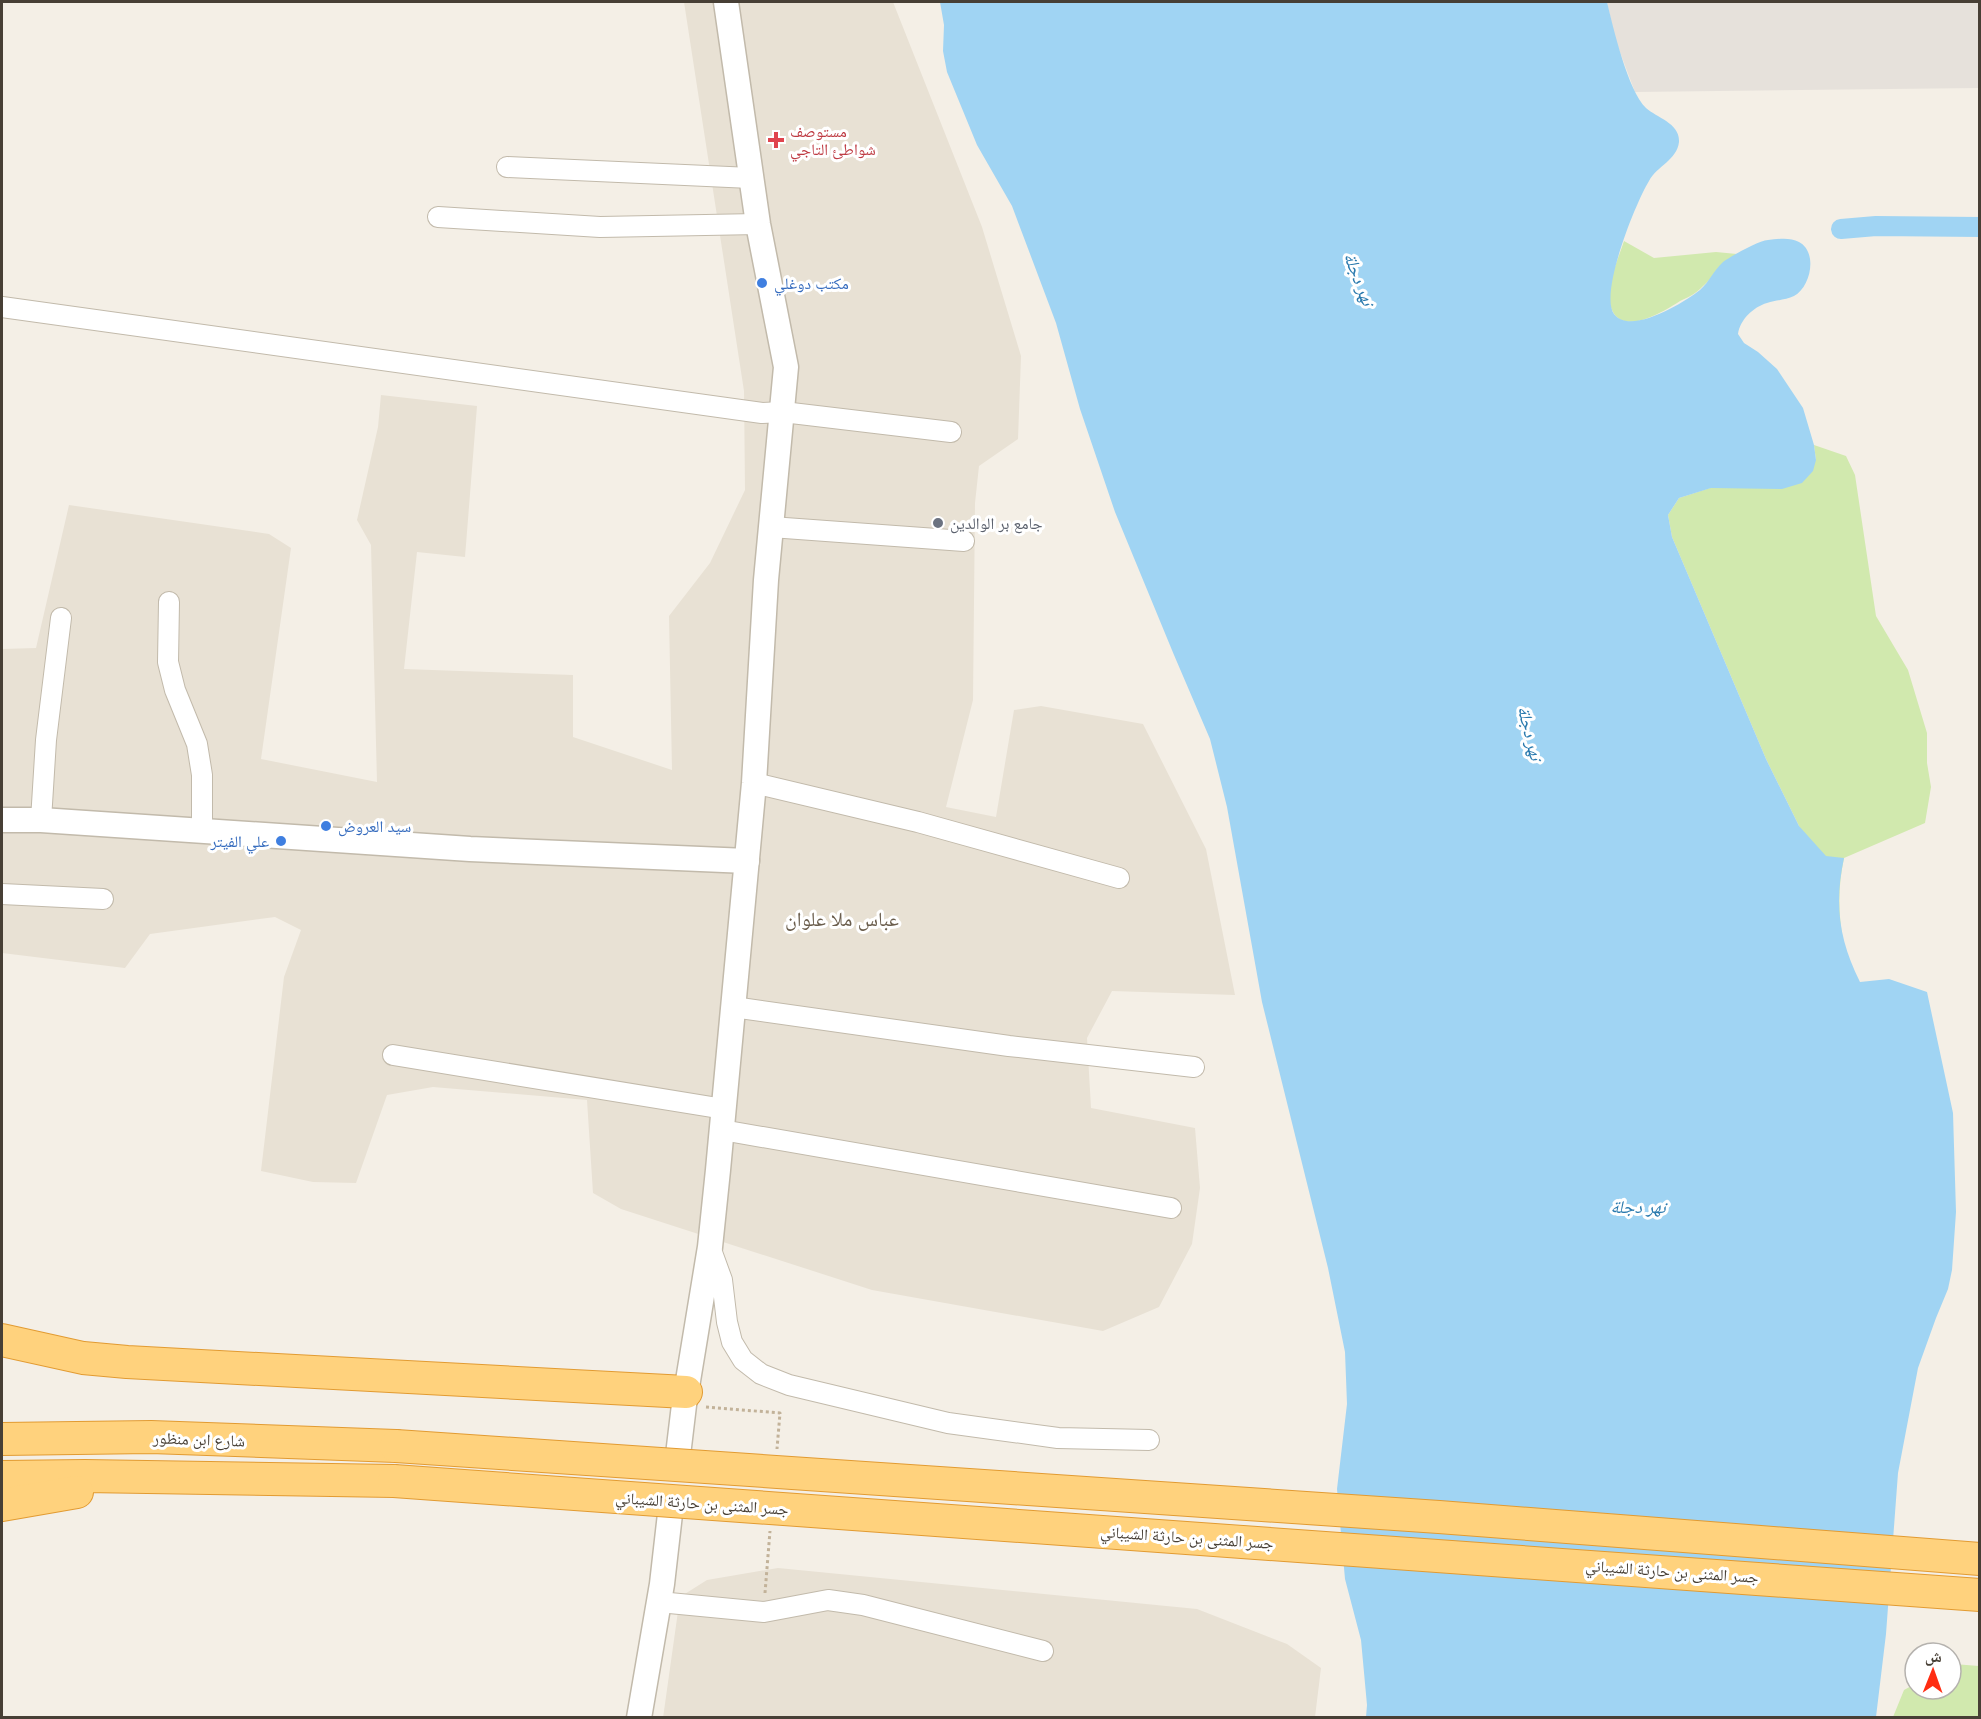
<svg xmlns="http://www.w3.org/2000/svg" width="1981" height="1719" viewBox="0 0 1981 1719" font-family="'Open Sans','Noto Naskh Arabic',sans-serif">
  <style>
    .residential { fill: #e8e1d4 }
    .industrial { fill: #e6e1db }
    .green { fill: #d1e9ae }
    .water { fill: #a0d4f3 }
    .lines { fill: none; stroke-linecap: round; stroke-linejoin: round }
    .canal { stroke: #a0d4f3; stroke-width: 20 }
    .minor-casing { stroke: #c2baab; stroke-width: 22 }
    .tertiary-casing { stroke: #c2baab; stroke-width: 27 }
    .trunk-casing { stroke: #e29b32; stroke-width: 34 }
    .path { stroke: #c2b299; stroke-width: 3; stroke-dasharray: 3 3; stroke-linecap: butt }
    .minor { stroke: #fff; stroke-width: 20 }
    .tertiary { stroke: #fff; stroke-width: 24 }
    .trunk { stroke: #ffd27d; stroke-width: 32 }
    .trunk-bridge-casing { stroke: #e29b32; stroke-width: 34; stroke-linecap: butt }
    .trunk-bridge { stroke: #ffd27d; stroke-width: 32 }
    .health-dot { fill: #e0444e; stroke: #fff; stroke-width: 2 }
    .shop-dot { fill: #3f7fe0; stroke: #fff; stroke-width: 2 }
    .worship-dot { fill: #6b7280; stroke: #fff; stroke-width: 2 }
    .labels { text-anchor: middle; stroke-width: 6; stroke-linejoin: round; paint-order: stroke }
    .health-label { font-size: 16px; fill: #be3a42; stroke: #fff; text-anchor: start }
    .shop-label { font-size: 16px; fill: #366cbe; stroke: #fff; text-anchor: start }
    .worship-label { font-size: 16px; fill: #5b616d; stroke: #fff; text-anchor: start }
    .street-label { font-size: 16px; fill: #473f35; stroke: #fff }
    .water-label { font-size: 18px; font-style: italic; fill: #2a7aae; stroke: #fff }
    .quarter-label { font-size: 20px; fill: #6a5d4c; stroke: #fff }
  </style>
  <rect width="100%" height="100%" fill="#f4efe6"/>
  <!-- residential -->
  <g class="residential">
    <polygon points="684,2 893,2 982,227 1021,356 1018,439 979,466 975,503 973,700 946,807 996,817 1014,710 1041,706 1143,724 1206,849 1235,995 1112,991 1087,1038 1091,1108 1195,1128 1200,1188 1192,1244 1159,1307 1103,1331 872,1290 621,1209 593,1193 587,1100 433,1087 387,1095 356,1183 313,1182 261,1171 284,977 301,930 275,917 150,934 125,968 2,953 2,649 36,648 69,505 269,534 291,548 261,759 377,782 371,545 357,520 378,427 381,395 477,406 465,557 417,552 404,669 573,675 573,737 672,770 669,616 710,563 745,490 744,391"/>
    <polygon points="778,1568 1197,1609 1287,1644 1321,1668 1315,1717 663,1718 680,1597 707,1580"/>
  </g>
  <!-- industrial -->
  <polygon class="industrial" points="1607,2 1979,2 1979,88 1635,92 1615,39"/>
  <!-- green -->
  <g class="green">
    <path d="M 1624,241 L 1654,258 L 1716,252 L 1737,254 C 1718,265 1715,276 1700,289 C 1695,294 1687,298 1680,301 C 1663,312 1618,340 1610,304 C 1606,284 1618,260 1624,241 Z"/>
    <path d="M 1814,445 L 1846,456 L 1855,475 L 1876,616 L 1908,670 L 1927,733 L 1927,763 L 1931,787 L 1925,823 L 1844,858 C 1838,886 1838,912 1843,940 L 1799,826 L 1766,759 L 1672,537 L 1668,515 L 1679,498 L 1710,488 L 1740,488 L 1816,460 Z"/>
    <polygon points="1954,1664 1979,1666 1979,1717 1893,1717 1904,1690 1915,1684 1915,1689 1951,1689 1951,1665"/>
  </g>
  <!-- water -->
  <path class="water" d="M 940,2 L 1607,2 C 1613,27 1628,91 1646,108 C 1657,118 1680,123 1679,142 C 1677,160 1657,166 1649,181 C 1636,202 1599,293 1614,314 C 1630,336 1685,302 1700,290 C 1709,282 1714,270 1723,262 C 1731,256 1758,241 1768,240 C 1778,239 1790,237 1799,242 C 1818,252 1811,287 1794,296 C 1786,300 1776,300 1767,303 C 1753,307 1740,320 1738,334 L 1744,343 L 1758,352 L 1777,369 L 1803,408 L 1814,445 L 1816,460 L 1813,471 L 1802,483 L 1782,489 L 1711,488 L 1679,498 L 1668,515 L 1672,537 L 1766,759 L 1799,826 L 1826,856 L 1844,858 C 1834,904 1839,940 1860,982 L 1889,979 L 1927,992 L 1953,1113 L 1956,1212 L 1952,1270 L 1948,1289 L 1936,1318 L 1918,1368 L 1898,1473 L 1886,1634 L 1876,1717 L 1366,1717 L 1367,1705 L 1361,1640 L 1345,1579 L 1337,1489 L 1347,1404 L 1345,1352 L 1328,1268 L 1262,1002 L 1227,807 L 1210,739 L 1174,655 L 1115,512 L 1080,409 L 1056,323 L 1012,206 L 977,145 L 947,72 L 943,51 L 944,25 Z"/>
  <g class="lines">
    <!-- canal -->
    <polyline class="canal" points="1841,229 1876,226 1980,227"/>
    <!-- minor casing -->
    <g class="minor-casing">
      <g id="minor">
        <polyline points="507,167 751,178"/>
        <polyline points="438,217 600,227 758,224"/>
        <polyline points="2,307 762,413 783,412 951,432"/>
        <polyline points="771,527 964,541"/>
        <polyline points="169,602 168,662 175,690 197,744 202,775 202,831"/>
        <polyline points="754,783 918,822 1119,878"/>
        <polyline points="41,820 46,740 61,618"/>
        <polyline points="2,894 103,899"/>
        <polyline points="733,1007 1009,1046 1194,1067"/>
        <polyline points="393,1055 724,1109"/>
        <polyline points="722,1130 1171,1208"/>
        <polyline points="710,1247 722,1280 727,1322 732,1342 743,1360 761,1374 789,1385 948,1423 1058,1438 1149,1440"/>
        <polyline points="659,1602 764,1612 828,1600 863,1605 1043,1651"/>
      </g>
    </g>
    <!-- tertiary casing -->
    <g class="tertiary-casing">
      <g id="tertiary">
        <polyline points="2,820 41,820 470,849 747,861"/>
        <polyline points="678,1455 684,1405 710,1247 718,1170 754,783 766,580 786,367 758,224 726,2"/>
        <polyline points="639,1718 662,1584 670,1514"/>
      </g>
    </g>
    <!-- trunk casing -->
    <g class="trunk-casing">
      <g id="trunk">
        <polyline points="2,1340 83,1358 127,1362 686,1392"/>
        <polyline points="2,1439 151,1437 396,1446"/>
        <polyline points="2,1477 85,1476 394,1481"/>
        <polyline points="2,1505 77,1492"/>
      </g>
    </g>
    <!-- path -->
    <g class="path">
      <polyline points="706,1407 780,1413 777,1449"/>
      <polyline points="765,1593 770,1531"/>
    </g>
    <!-- minor -->
    <use href="#minor" class="minor"/>
    <!-- tertiary -->
    <use href="#tertiary" class="tertiary"/>
    <!-- trunk -->
    <use href="#trunk" class="trunk"/>
    <!-- trunk-bridge casing -->
    <g class="trunk-bridge-casing">
      <g id="trunk-bridge">
        <polyline points="396,1446 1439,1517 1980,1559"/>
        <polyline points="394,1481 1980,1595"/>
      </g>
    </g>
    <!-- trunk-bridge -->
    <use href="#trunk-bridge" class="trunk-bridge"/>
  </g>
  <!-- markers -->
  <path class="health-dot" d="M773 131h6v6h6v6h-6v6h-6v-6h-6v-6h6z"/>
  <g class="shop-dot">
    <circle cx="762" cy="283" r="6"/>
    <circle cx="326" cy="826" r="6"/>
    <circle cx="281" cy="841" r="6"/>
  </g>
  <circle class="worship-dot" cx="938" cy="523" r="6"/>
  <g class="labels">
    <!-- health labels -->
    <g class="health-label">
      <text x="790" y="137">مستوصف<tspan x="790" dy="18">شواطئ التاجي</tspan></text>
    </g>
    <!-- shop labels -->
    <g class="shop-label">
      <text x="774" y="289">مكتب دوغلي</text>
      <text x="338" y="832">سيد العروض</text>
      <text x="269" y="847" text-anchor="end">علي الفيتر</text>
    </g>
    <!-- worship labels -->
    <g class="worship-label">
      <text x="950" y="529">جامع بر الوالدين</text>
    </g>
    <!-- street labels -->
    <g class="street-label">
      <text transform="translate(199 1439) rotate(2)" y="6">شارع ابن منظور</text>
      <text transform="translate(702 1503) rotate(4)" y="6">جسر المثنى بن حارثة الشيباني</text>
      <text transform="translate(1187 1537) rotate(4)" y="6">جسر المثنى بن حارثة الشيباني</text>
      <text transform="translate(1672 1571) rotate(4)" y="6">جسر المثنى بن حارثة الشيباني</text>
    </g>
    <!-- water labels -->
    <g class="water-label">
      <text transform="translate(1359 279) rotate(69)" y="6">نهر دجلة</text>
      <text transform="translate(1530 733) rotate(76)" y="6">نهر دجلة</text>
      <text x="1638" y="1213">نهر دجلة</text>
    </g>
    <!-- quarter labels -->
    <g class="quarter-label">
      <text x="842" y="926">عباس ملا علوان</text>
    </g>
  </g>
  <!-- border -->
  <rect width="1981" height="1719" fill="none" stroke="#473f35" stroke-width="6"/>
  <!-- north arrow -->
  <g transform="translate(1933 1671) rotate(1)"><circle r="28" fill="#ffffff" stroke="#b5b2ae" stroke-width="1.5"/>
  <path d="M0-4.5L10 22L0 15L-10 22Z" fill="#ff2d12"/>
  <text y="-9" font-size="16" font-weight="bold" text-anchor="middle" fill="#473f35">ش</text>
  </g>
</svg>
